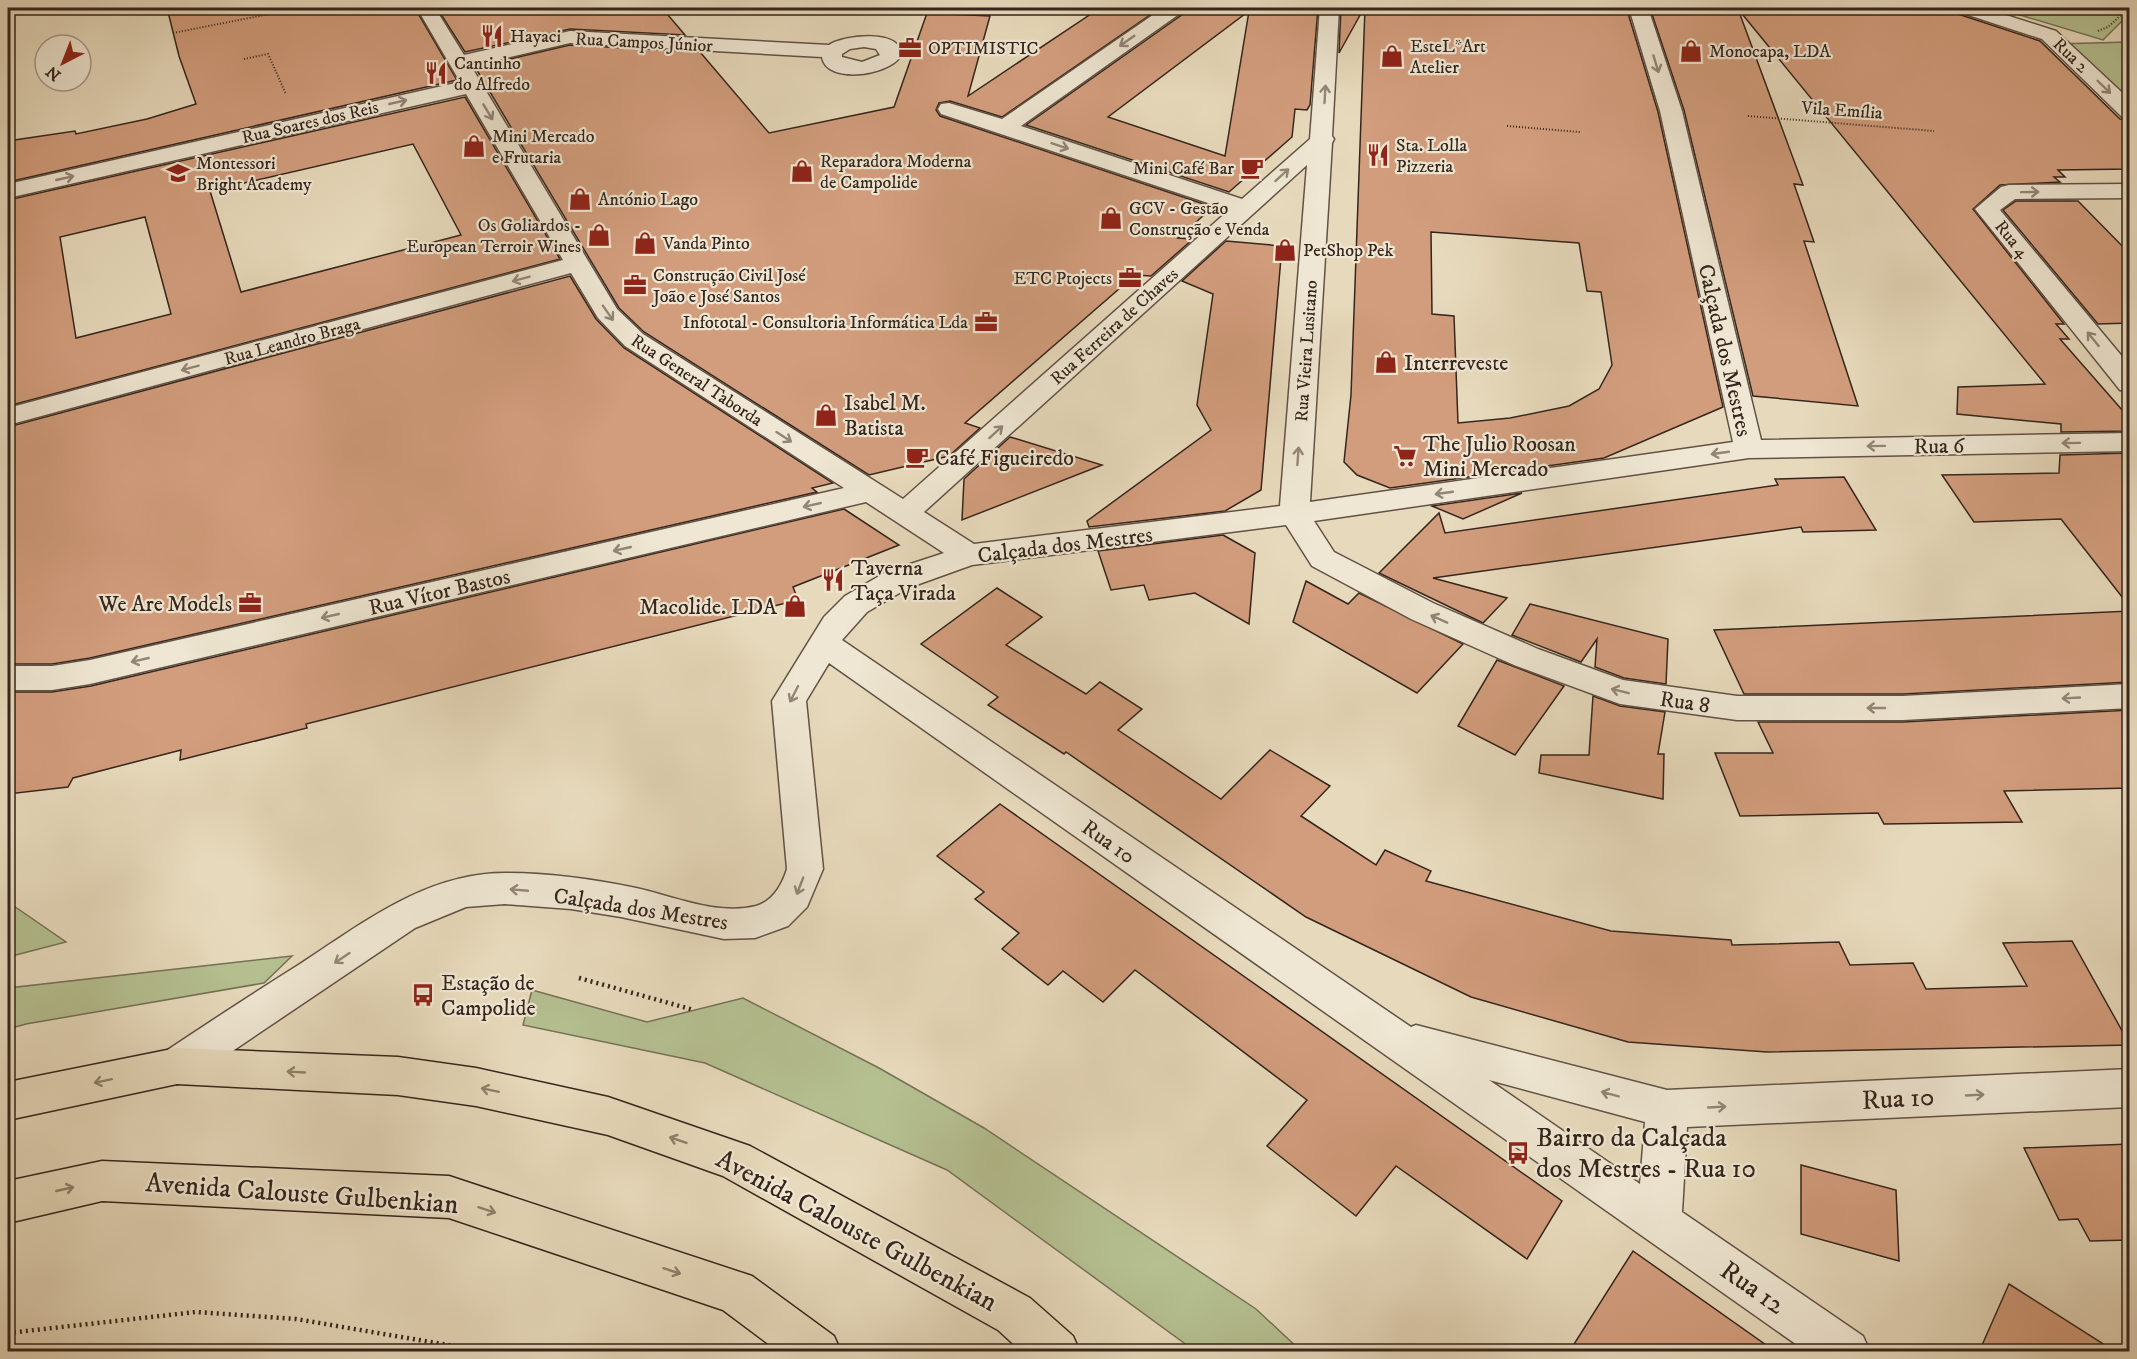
<svg xmlns="http://www.w3.org/2000/svg" width="2137" height="1359" viewBox="0 0 2137 1359" font-family="'IM FELL DW Pica',serif">
  <style>
    .green { fill: #b5c091; stroke: #757257; stroke-width: 1.5 }
    .building { fill: #d29d7d; stroke: #35251d; stroke-width: 1.5; fill-rule: evenodd }
    .lines { fill: none; stroke-linecap: round; stroke-linejoin: round }
    .minor-casing { stroke: #625245; stroke-width: 3 }
    .major-casing { stroke: #35251d; stroke-width: 3 }
    .path-far1 { stroke: #35251d; stroke-width: 2; stroke-dasharray: 1 2; stroke-linecap: butt }
    .path { stroke: #35251d; stroke-width: 4.5; stroke-dasharray: 2 4; stroke-linecap: butt }
    .minor { fill: #efe7d3; fill-rule: evenodd }
    .major { fill: #e7dabc; fill-rule: evenodd }
    .oneway { stroke: #928678 }
    .oneway2 { stroke: #8e806c }
    .labels { text-anchor: middle; stroke-width: 4.5; stroke-linejoin: round; paint-order: stroke }
    .far-poi-label { font-size: 18px; fill: #35251d; stroke: #efe7d3; text-anchor: start }
    .far-street-label { font-size: 18px; fill: #35251d; stroke: #efe7d3 }
    .street-label { font-size: 22px; fill: #35251d; stroke: #efe7d3 }
    .poi-label { font-size: 22px; fill: #35251d; stroke: #efe7d3; text-anchor: start }
    .near-street-label { font-size: 27px; fill: #35251d; stroke: #efe7d3 }
    .near-poi-label { font-size: 27px; fill: #35251d; stroke: #efe7d3; text-anchor: start }
  </style>
  <rect width="100%" height="100%" fill="#e7dabc"/>
  <filter id="stains"><feTurbulence type="fractalNoise" baseFrequency=".00333" numOctaves="4"/><feColorMatrix values="0 0 0 0 .2 0 0 0 0 .09 0 0 0 0 .02 0 0 0 .5 -.17"/></filter>
  <radialGradient id="worn" r=".72"><stop offset=".6" stop-color="#630" stop-opacity="0"/><stop offset="1" stop-color="#630" stop-opacity=".3"/></radialGradient>
  <!-- green -->
  <g class="green">
    <polygon points="1997,8 2129,8 2130,13 2103,40"/>
    <polygon points="2129,42 2129,115 2055,44"/>
    <polygon points="8,902 66,942 8,957"/>
    <polygon points="292,956 264,983 26,1024 8,1029 8,988"/>
    <polygon points="532,990 647,1022 743,998 879,1068 984,1128 1256,1309 1301,1351 1195,1351 947,1170 705,1063 523,1025"/>
  </g>
  <!-- building -->
  <g class="building">
    <polygon points="167,8 415,8 457,80 8,182 8,141 75,131 76,134 147,119 196,104 179,56"/>
    <polygon points="437,8 662,8 685,35 570,29 465,52"/>
    <polygon points="1100,8 1160,8 1002,117 950,101 939,103 936,110 940,116 1213,207 1178,238 1193,239 1151,276 1135,275 965,423 980,428 949,456 869,475 644,332 619,308 475,67 570,45 700,52 769,133 894,107 927,13 990,16 968,96"/>
    <path d="M 1186,8 L 1318,8 L 1310,105 L 1307,110 L 1295,109 L 1292,137 L 1229,192 L 1026,125 L 1183,14 ZM 1249,11 L 1225,156 L 1108,117 Z"/>
    <polygon points="1341,8 1364,8 1339,53"/>
    <path d="M 1365,8 L 1627,10 L 1658,112 L 1723,407 L 1604,458 L 1390,488 L 1357,475 L 1344,462 L 1351,395 ZM 1431,232 L 1579,243 L 1587,291 L 1601,292 L 1612,365 L 1599,389 L 1569,406 L 1510,418 L 1458,423 L 1454,316 L 1432,314 Z"/>
    <polygon points="1660,8 1947,8 1958,14 2040,41 2120,119 2130,120 2130,169 2058,170 2065,177 2054,177 2060,182 2000,185 1973,209 2064,324 2056,324 2069,339 2060,339 2130,419 2130,431 2061,432 2061,424 1957,414 1958,387 2045,384 1738,9 1803,185 1794,184 1814,242 1804,241 1858,406 1753,396 1684,110 1651,11 1662,12"/>
    <path d="M 465,97 L 560,259 L 8,406 L 8,200 ZM 413,144 L 461,235 L 241,292 L 210,191 ZM 145,217 L 171,314 L 76,338 L 60,237 Z"/>
    <polygon points="2016,201 2078,201 2130,254 2130,323 2098,324 2003,210"/>
    <polygon points="1226,241 1282,246 1261,490 1225,511 1089,527 1087,521 1211,430 1197,405 1213,294 1182,281"/>
    <polygon points="570,276 596,319 624,348 833,483 812,488 817,492 90,658 52,664 8,664 8,427"/>
    <polygon points="1010,437 1017,439 1102,465 962,520 964,479"/>
    <polygon points="2130,453 2130,607 2061,519 1974,522 1942,475 2059,473 2060,455"/>
    <polygon points="1844,477 1876,530 1803,532 1801,527 1433,578 1507,598 1483,623 1379,573 1439,513 1445,533 1778,485 1775,479"/>
    <polygon points="1522,493 1463,519 1432,506"/>
    <polygon points="844,509 899,545 793,587 798,600 306,724 307,728 180,760 181,750 73,778 68,787 8,794 8,692 52,692 91,686"/>
    <polygon points="1223,535 1255,553 1249,624 1195,593 1149,600 1144,585 1111,590 1098,551"/>
    <polygon points="1306,581 1348,604 1359,593 1463,644 1417,693 1293,622"/>
    <polygon points="997,588 1042,617 1006,645 1086,694 1100,682 1142,709 1118,730 1221,799 1270,750 1330,786 1301,816 1376,865 1385,850 1431,871 1426,881 1611,931 1731,940 1732,945 1839,942 1850,965 1913,963 1926,989 2027,986 2003,943 2072,941 2130,1045 1767,1052 1628,1042 1471,997 1306,917 1066,752 1064,754 988,705 998,697 921,644"/>
    <polygon points="1530,604 1668,639 1666,684 1624,678 1595,667 1597,639 1581,662 1512,635"/>
    <polygon points="2130,611 2130,682 1903,694 1744,694 1714,630"/>
    <polygon points="1497,660 1564,686 1515,755 1458,726"/>
    <polygon points="1593,696 1620,706 1665,712 1658,754 1664,754 1663,799 1539,773 1541,755 1589,755"/>
    <polygon points="2130,710 2130,788 2004,791 2022,822 1884,824 1878,813 1740,816 1715,753 1773,753 1758,722 1903,722"/>
    <polygon points="1000,804 1562,1201 1527,1259 1396,1166 1356,1216 1267,1146 1307,1100 1135,970 1103,1002 1063,971 1048,985 1002,949 1019,933 975,899 984,892 937,856"/>
    <polygon points="2130,1144 2130,1240 2090,1241 2078,1219 2059,1220 2024,1148"/>
    <polygon points="1801,1165 1896,1190 1899,1261 1801,1234"/>
    <polygon points="1633,1251 1776,1352 1569,1352"/>
    <polygon points="2009,1284 2116,1352 1979,1352"/>
  </g>
  <g class="lines">
    <!-- minor casing -->
    <g class="minor-casing">
      <g id="minor">
        <path d="M 417,8 L 435,8 L 464,55 L 570,31 L 829,45 C 843,35 906,28 900,57 C 887,76 826,84 822,57 L 570,43 L 471,66 L 617,309 L 643,334 L 903,499 L 1229,210 L 941,114 L 938,109 L 941,104 L 949,103 L 1002,119 L 1163,8 L 1184,8 L 1182,12 L 1021,126 L 1242,199 L 1310,139 L 1320,8 L 1339,8 L 1332,136 L 1334,139 L 1332,143 L 1310,502 L 1733,442 L 1660,111 L 1629,8 L 1648,8 L 1682,111 L 1761,440 L 2130,433 L 2130,451 L 1749,458 L 1314,521 L 1334,552 L 1433,603 L 1538,649 L 1623,680 L 1737,696 L 1903,696 L 2130,684 L 2130,708 L 1903,720 L 1737,720 L 1620,704 L 1514,665 L 1411,619 L 1312,566 L 1286,525 L 972,565 L 908,588 L 867,612 L 842,640 L 1411,1027 L 1416,1025 L 1667,1090 L 2130,1069 L 2130,1107 L 1687,1127 L 1682,1212 L 1863,1336 L 1870,1352 L 1807,1352 L 829,663 L 806,701 L 823,869 L 807,907 L 788,926 L 755,938 L 724,939 L 621,917 L 571,909 L 505,904 L 466,907 L 415,928 L 191,1079 L 177,1084 L 163,1079 L 157,1066 L 163,1053 C 208,1023 254,993 300,964 C 363,923 426,873 505,873 C 548,873 593,879 636,888 C 673,896 718,916 756,906 C 773,901 782,885 787,869 L 772,701 L 824,617 L 845,596 L 886,572 L 944,553 L 866,502 L 90,684 L 52,690 L 8,690 L 8,666 L 52,666 L 90,660 L 844,488 L 625,346 L 598,318 L 571,273 L 8,425 L 8,408 L 563,260 L 466,94 L 8,198 L 8,184 L 460,82 ZM 864,47 L 876,49 L 880,55 L 862,62 L 842,57 L 842,54 L 850,49 ZM 1307,165 L 1280,506 L 974,544 L 924,512 ZM 1489,1080 L 1645,1122 L 1640,1184 Z"/>
        <polygon points="1956,8 1984,8 2056,31 2130,100 2130,118 2122,117 2042,39 1959,12"/>
        <polygon points="2130,184 2130,198 2015,199 2000,210 2130,366 2130,392 2120,390 1975,209 2001,187 2009,185"/>
      </g>
    </g>
    <!-- major casing -->
    <g class="major-casing">
      <g id="major">
        <polygon points="177,1048 398,1057 476,1068 608,1097 750,1146 1030,1298 1073,1336 1080,1352 1022,1352 998,1330 723,1176 608,1135 476,1106 398,1095 177,1084 8,1120 8,1082"/>
        <polygon points="102,1161 449,1176 752,1276 834,1336 841,1352 779,1352 723,1310 449,1218 102,1201 8,1223 8,1181"/>
      </g>
    </g>
    <!-- path-far1 -->
    <g class="path-far1">
      <polyline points="2098,31 2108,27 2129,8"/>
      <polyline points="173,33 300,8"/>
      <polyline points="2130,38 2127,40 2130,42"/>
      <polyline points="244,59 268,54 286,94"/>
      <polyline points="1748,116 1934,131"/>
      <polyline points="1507,126 1580,132"/>
    </g>
    <!-- path -->
    <g class="path">
      <polyline points="579,978 694,1010"/>
      <polyline points="8,1333 196,1312 296,1319 489,1352"/>
    </g>
    <!-- minor -->
    <use href="#minor" class="minor"/>
    <!-- major -->
    <use href="#major" class="major"/>
  </g>
  <!-- one-way arrows -->
  <defs><path id="oneway-shaft" d="M-6 0H5M1.5-3L5.5 0L1.5 3" fill="none" stroke-width="1.6" stroke-linecap="round" stroke-linejoin="round" transform="scale(1.5)"/></defs>
  <g class="oneway">
    <use href="#oneway-shaft" transform="translate(1127 41) rotate(145)"/>
    <use href="#oneway-shaft" transform="translate(1656 64) rotate(73)"/>
    <use href="#oneway-shaft" transform="translate(2104 87) rotate(44)"/>
    <use href="#oneway-shaft" transform="translate(1325 94) rotate(-87)"/>
    <use href="#oneway-shaft" transform="translate(398 102) rotate(-13)"/>
    <use href="#oneway-shaft" transform="translate(488 112) rotate(59)"/>
    <use href="#oneway-shaft" transform="translate(1060 146) rotate(18)"/>
    <use href="#oneway-shaft" transform="translate(1282 175) rotate(-42)"/>
    <use href="#oneway-shaft" transform="translate(65 178) rotate(-13)"/>
    <use href="#oneway-shaft" transform="translate(2030 192) rotate(-1)"/>
    <use href="#oneway-shaft" transform="translate(521 279) rotate(165)"/>
    <use href="#oneway-shaft" transform="translate(608 313) rotate(55)"/>
    <use href="#oneway-shaft" transform="translate(2093 339) rotate(-129)"/>
    <use href="#oneway-shaft" transform="translate(190 368) rotate(165)"/>
    <use href="#oneway-shaft" transform="translate(996 432) rotate(-42)"/>
    <use href="#oneway-shaft" transform="translate(784 437) rotate(33)"/>
    <use href="#oneway-shaft" transform="translate(2071 443) rotate(179)"/>
    <use href="#oneway-shaft" transform="translate(1876 446) rotate(179)"/>
    <use href="#oneway-shaft" transform="translate(1720 453) rotate(172)"/>
    <use href="#oneway-shaft" transform="translate(1298 456) rotate(-86)"/>
    <use href="#oneway-shaft" transform="translate(1444 493) rotate(172)"/>
    <use href="#oneway-shaft" transform="translate(812 505) rotate(167)"/>
    <use href="#oneway-shaft" transform="translate(622 549) rotate(167)"/>
    <use href="#oneway-shaft" transform="translate(330 616) rotate(167)"/>
    <use href="#oneway-shaft" transform="translate(1439 619) rotate(-156)"/>
    <use href="#oneway-shaft" transform="translate(140 660) rotate(167)"/>
    <use href="#oneway-shaft" transform="translate(1620 691) rotate(-166)"/>
    <use href="#oneway-shaft" transform="translate(794 694) rotate(117)"/>
    <use href="#oneway-shaft" transform="translate(2071 698) rotate(177)"/>
    <use href="#oneway-shaft" transform="translate(1876 708) rotate(180)"/>
    <use href="#oneway-shaft" transform="translate(800 886) rotate(111)"/>
    <use href="#oneway-shaft" transform="translate(519 890) rotate(-175)"/>
    <use href="#oneway-shaft" transform="translate(342 958) rotate(146)"/>
    <use href="#oneway-shaft" transform="translate(1610 1094) rotate(-165)"/>
    <use href="#oneway-shaft" transform="translate(1975 1095) rotate(-3)"/>
    <use href="#oneway-shaft" transform="translate(1717 1107) rotate(-3)"/>
  </g>
  <g class="oneway2">
    <use href="#oneway-shaft" transform="translate(296 1072) rotate(-177)"/>
    <use href="#oneway-shaft" transform="translate(103 1081) rotate(168)"/>
    <use href="#oneway-shaft" transform="translate(490 1090) rotate(-168)"/>
    <use href="#oneway-shaft" transform="translate(678 1140) rotate(-161)"/>
    <use href="#oneway-shaft" transform="translate(65 1189) rotate(-13)"/>
    <use href="#oneway-shaft" transform="translate(487 1210) rotate(18)"/>
    <use href="#oneway-shaft" transform="translate(672 1271) rotate(18)"/>
  </g>
  <!-- icons -->
  <defs>
    <g id="restaurant-bare" transform="scale(1.8)"><path d="M-5-6h1v4h1v-4h1v4h1v-4h1v5L-1.5 .5V6h-2V.5L-5-1ZM5-6V6H3V1.5H1.5Q1.5-4 5-6Z" fill="#8f2418" stroke="#efe7d3" stroke-width="2.5" paint-order="stroke"/></g>
    <g id="office-bare" transform="scale(1.8)"><path d="M-6-3h4V-5.5h4V-3h4V5H-6ZM-1-4.5V-3h2v-1.5ZM-6 0V1H6V0Z" fill="#8f2418" stroke="#efe7d3" stroke-width="2.5" paint-order="stroke"/></g>
    <g id="shop-bare" transform="scale(1.8)"><path d="M-5-2.5h2.3a2.7 3.5 0 0 1 5.4 0H5L5.5 6h-11ZM-1.5-2.5h3a1.5 2.3 0 0 0-3 0Z" fill="#8f2418" stroke="#efe7d3" stroke-width="2.5" paint-order="stroke"/></g>
    <g id="cafe-bare" transform="scale(1.8)"><path d="M-5.5-4.5H6V0H3Q3 3.5 0 3.5H-2.5Q-5.5 3.5-5.5 0ZM3-3.2v2h1.7v-2ZM-6 4.5H4V6H-6Z" fill="#8f2418" stroke="#efe7d3" stroke-width="2.5" paint-order="stroke"/></g>
    <g id="school-bare" transform="scale(1.8)"><path d="M0-5L7-2L0 1L-7-2ZM-4 1L0 2.5L4 1V4Q0 6-4 4Z" fill="#8f2418" stroke="#efe7d3" stroke-width="2.5" paint-order="stroke"/></g>
    <g id="supermarket-bare" transform="scale(1.8)"><path d="M-6-5.5h2.5l.6 2H6L4.5 2H-2.5L-4.4-4H-6ZM-1.5 3.2a1.3 1.3 0 1 0 .1 0ZM3 3.2a1.3 1.3 0 1 0 .1 0Z" fill="#8f2418" stroke="#efe7d3" stroke-width="2.5" paint-order="stroke"/></g>
    <g id="bus-bare" transform="scale(1.8)"><path d="M-5-6H5V4H4V6H2V4H-2V6H-4V4H-5ZM-3.5-4V0h7V-4ZM-3.5 1.2v1.5H-2V1.2ZM2 1.2v1.5H3.5V1.2Z" fill="#8f2418" stroke="#efe7d3" stroke-width="2.5" paint-order="stroke"/></g>
  </defs>
  <g fill-rule="evenodd">
    <use href="#restaurant-bare" x="492" y="36"/>
    <use href="#office-bare" x="910" y="48"/>
    <use href="#shop-bare" x="1691" y="51"/>
    <use href="#shop-bare" x="1392" y="56"/>
    <use href="#restaurant-bare" x="436" y="73"/>
    <use href="#shop-bare" x="474" y="146"/>
    <use href="#restaurant-bare" x="1378" y="155"/>
    <use href="#cafe-bare" x="1252" y="168"/>
    <use href="#shop-bare" x="802" y="171"/>
    <use href="#school-bare" x="178" y="173"/>
    <use href="#shop-bare" x="580" y="199"/>
    <use href="#shop-bare" x="1111" y="218"/>
    <use href="#shop-bare" x="599" y="235"/>
    <use href="#shop-bare" x="645" y="243"/>
    <use href="#shop-bare" x="1285" y="250"/>
    <use href="#office-bare" x="1130" y="278"/>
    <use href="#office-bare" x="635" y="285"/>
    <use href="#office-bare" x="986" y="322"/>
    <use href="#shop-bare" x="1386" y="362"/>
    <use href="#shop-bare" x="826" y="415"/>
    <use href="#supermarket-bare" x="1405" y="456"/>
    <use href="#cafe-bare" x="917" y="457"/>
    <use href="#restaurant-bare" x="833" y="580"/>
    <use href="#office-bare" x="250" y="603"/>
    <use href="#shop-bare" x="795" y="606"/>
    <use href="#bus-bare" x="423" y="995"/>
    <use href="#bus-bare" x="1518" y="1153"/>
  </g>
  <g class="labels">
    <!-- far-poi labels -->
    <g class="far-poi-label">
      <text x="510" y="42">Hayaci</text>
      <text x="1410" y="52">EsteL*Art<tspan x="1410" dy="21">Atelier</tspan></text>
      <text x="928" y="54">OPTIMISTIC</text>
      <text x="1709" y="57">Monocapa, LDA</text>
      <text x="454" y="69">Cantinho<tspan x="454" dy="21">do Alfredo</tspan></text>
      <text x="492" y="142">Mini Mercado<tspan x="492" dy="21">e Frutaria</tspan></text>
      <text x="1396" y="151">Sta. Lolla<tspan x="1396" dy="21">Pizzeria</tspan></text>
      <text x="820" y="167">Reparadora Moderna<tspan x="820" dy="21">de Campolide</tspan></text>
      <text x="196" y="169">Montessori<tspan x="196" dy="21">Bright Academy</tspan></text>
      <text x="1234" y="174" text-anchor="end">Mini Café Bar</text>
      <text x="598" y="205">António Lago</text>
      <text x="1129" y="214">GCV - Gestão<tspan x="1129" dy="21">Construção e Venda</tspan></text>
      <text x="581" y="231" text-anchor="end">Os Goliardos -<tspan x="581" dy="21">European Terroir Wines</tspan></text>
      <text x="663" y="249">Vanda Pinto</text>
      <text x="1303" y="256">PetShop Pek</text>
      <text x="653" y="281">Construção Civil José<tspan x="653" dy="21">João e José Santos</tspan></text>
      <text x="1112" y="284" text-anchor="end">ETC Ptojects</text>
      <text x="968" y="328" text-anchor="end">Infototal - Consultoria Informática Lda</text>
    </g>
    <!-- far-street labels -->
    <g class="far-street-label">
      <text transform="translate(644 42) rotate(3)" y="6">Rua Campos Júnior</text>
      <text transform="translate(2071 55) rotate(44)" y="6">Rua 2</text>
      <text transform="translate(1842 110) rotate(4)" y="6">Vila Emília</text>
      <text transform="translate(310 122) rotate(-13)" y="6">Rua Soares dos Reis</text>
      <text transform="translate(2012 239) rotate(51)" y="6">Rua 4</text>
      <text transform="translate(1114 326) rotate(-42)" y="6">Rua Ferreira de Chaves</text>
      <text transform="translate(292 341) rotate(-15)" y="6">Rua Leandro Braga</text>
      <text transform="translate(1306 351) rotate(-86)" y="6">Rua Vieira Lusitano</text>
      <text transform="translate(697 380) rotate(33)" y="6">Rua General Taborda</text>
    </g>
    <!-- street labels -->
    <g class="street-label">
      <text transform="translate(1726 350) rotate(77)" y="8">Calçada dos Mestres</text>
      <text transform="translate(1939 445) rotate(-1)" y="8">Rua 6</text>
      <text transform="translate(1065 544) rotate(-7)" y="8">Calçada dos Mestres</text>
      <text transform="translate(439 591) rotate(-13)" y="8">Rua Vítor Bastos</text>
      <text transform="translate(1685 701) rotate(8)" y="8">Rua 8</text>
      <text transform="translate(1109 841) rotate(35)" y="8">Rua 10</text>
      <text transform="translate(641 908) rotate(9)" y="8">Calçada dos Mestres</text>
    </g>
    <!-- poi labels -->
    <g class="poi-label">
      <text x="1404" y="370">Interreveste</text>
      <text x="844" y="410">Isabel M.<tspan x="844" dy="25">Batista</tspan></text>
      <text x="1423" y="451">The Julio Roosan<tspan x="1423" dy="25">Mini Mercado</tspan></text>
      <text x="935" y="465">Café Figueiredo</text>
      <text x="851" y="575">Taverna<tspan x="851" dy="25">Taça Virada</tspan></text>
      <text x="232" y="611" text-anchor="end">We Are Models</text>
      <text x="777" y="614" text-anchor="end">Macolide. LDA</text>
      <text x="441" y="990">Estação de<tspan x="441" dy="25">Campolide</tspan></text>
    </g>
    <!-- near-street labels -->
    <g class="near-street-label">
      <text transform="translate(1898 1098) rotate(-3)" y="9">Rua 10</text>
      <text transform="translate(302 1193) rotate(4)" y="9">Avenida Calouste Gulbenkian</text>
      <text transform="translate(857 1230) rotate(28)" y="9">Avenida Calouste Gulbenkian</text>
      <text transform="translate(1753 1287) rotate(35)" y="9">Rua 12</text>
    </g>
    <!-- near-poi labels -->
    <g class="near-poi-label">
      <text x="1536" y="1146">Bairro da Calçada<tspan x="1536" dy="31">dos Mestres - Rua 10</tspan></text>
    </g>
  </g>
  <!-- margin -->
  <rect width="2137" height="1359" fill="none" stroke="#e7dabc" stroke-width="30"/>
  <rect x="9" y="9" width="2119" height="1341" fill="none" stroke="#35251d" stroke-width="3"/>
  <rect x="15" y="15" width="2107" height="1329" fill="none" stroke="#35251d" stroke-width="1.5"/>
  <!-- north arrow -->
  <g transform="translate(63 63) rotate(222)"><circle r="28" fill="#efe7d3" stroke="#a5998a" stroke-width="1.5"/>
  <path d="M0-4.5L10 22L0 15L-10 22Z" fill="#8f2418"/>
  <text y="-9" font-size="16" font-weight="bold" text-anchor="middle" fill="#35251d">N</text>
  </g>
  <rect width="100%" height="100%" filter="url(#stains)"/>
  <rect width="100%" height="100%" fill="url(#worn)"/>
</svg>
